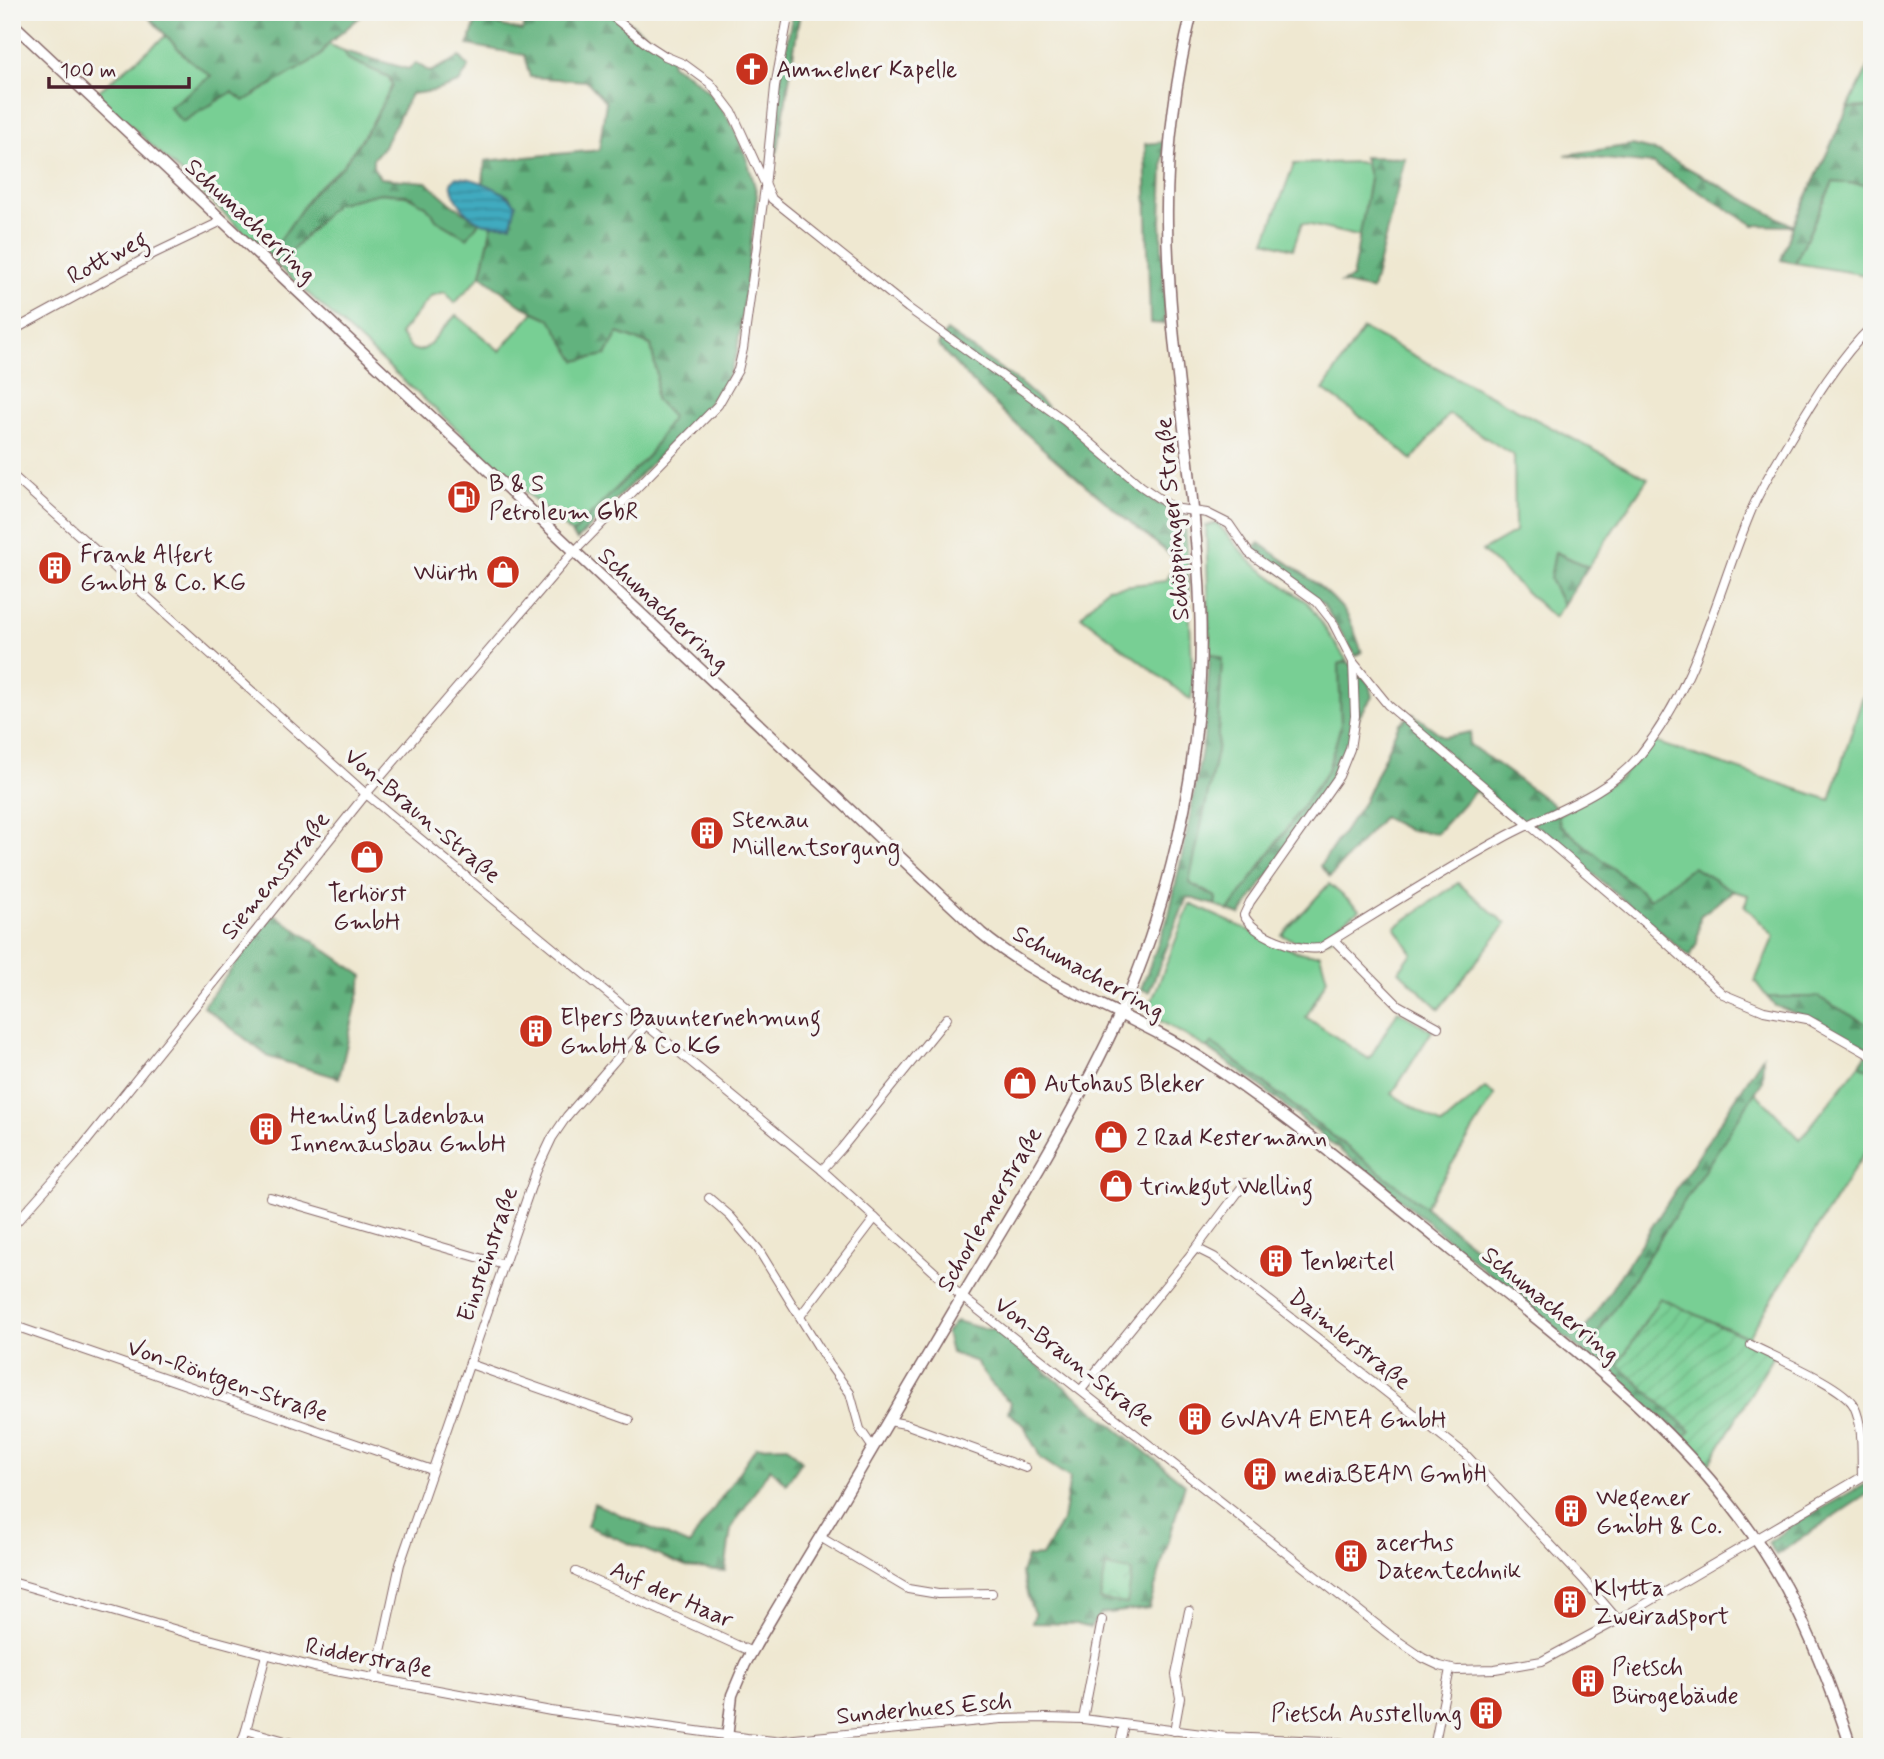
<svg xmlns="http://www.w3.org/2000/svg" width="1884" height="1759" viewBox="0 0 1884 1759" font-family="Mynerve,sans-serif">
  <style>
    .grass { fill: #78cf94; stroke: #617760; stroke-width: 2 }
    .forest { fill: url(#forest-firs); stroke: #566854; stroke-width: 2 }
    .park { fill: url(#park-crowns); stroke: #617760; stroke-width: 2 }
    .garden { fill: url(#garden-furrows); stroke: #617760; stroke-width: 2 }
    .water { fill: url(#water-rules); stroke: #466576; stroke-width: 2 }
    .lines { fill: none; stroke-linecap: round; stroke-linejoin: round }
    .minor-casing { stroke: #846565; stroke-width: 10 }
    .secondary-casing { stroke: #846565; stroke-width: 13 }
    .minor { stroke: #fff; stroke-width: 8 }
    .secondary { stroke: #fff; stroke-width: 10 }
    .labels { text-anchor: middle; stroke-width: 7; stroke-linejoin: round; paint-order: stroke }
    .poi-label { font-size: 24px; fill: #4a1f2b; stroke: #f6f6f2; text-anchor: start }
    .street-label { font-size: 24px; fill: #4a1f2b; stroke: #f6f6f2 }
  </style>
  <defs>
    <pattern id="forest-firs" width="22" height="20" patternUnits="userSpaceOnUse" patternTransform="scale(1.75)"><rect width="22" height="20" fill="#62b27e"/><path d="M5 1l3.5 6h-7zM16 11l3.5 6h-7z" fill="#539067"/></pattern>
    <pattern id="park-crowns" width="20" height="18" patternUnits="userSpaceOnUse" patternTransform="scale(1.75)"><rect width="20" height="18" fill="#78cf94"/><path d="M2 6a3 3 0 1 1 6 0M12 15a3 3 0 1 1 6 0" fill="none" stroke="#69b180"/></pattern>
    <pattern id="garden-furrows" width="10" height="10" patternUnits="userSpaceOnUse" patternTransform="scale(1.75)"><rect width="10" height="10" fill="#78cf94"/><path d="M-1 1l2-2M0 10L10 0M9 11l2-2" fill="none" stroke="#69b180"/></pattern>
    <pattern id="water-rules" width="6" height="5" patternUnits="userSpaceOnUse" patternTransform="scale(1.75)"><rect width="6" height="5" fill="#41abc0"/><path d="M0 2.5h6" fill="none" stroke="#388b9c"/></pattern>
  </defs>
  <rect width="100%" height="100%" fill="#f6f6f2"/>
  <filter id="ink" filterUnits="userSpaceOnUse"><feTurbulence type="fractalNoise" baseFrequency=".0143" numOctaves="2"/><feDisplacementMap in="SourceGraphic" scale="14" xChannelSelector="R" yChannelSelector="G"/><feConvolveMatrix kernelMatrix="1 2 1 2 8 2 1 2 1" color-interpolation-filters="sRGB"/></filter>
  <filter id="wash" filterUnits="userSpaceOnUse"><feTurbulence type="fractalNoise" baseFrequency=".00686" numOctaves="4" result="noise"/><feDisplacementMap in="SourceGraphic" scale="28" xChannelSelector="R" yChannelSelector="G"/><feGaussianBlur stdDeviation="1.57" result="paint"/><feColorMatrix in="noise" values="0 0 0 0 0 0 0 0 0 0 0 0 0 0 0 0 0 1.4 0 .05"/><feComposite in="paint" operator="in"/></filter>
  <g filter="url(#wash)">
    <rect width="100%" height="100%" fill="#efe8d1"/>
    <!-- grass -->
    <g class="grass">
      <polygon points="167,35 187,58 212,77 169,107 182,122 232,92 320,56 328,44 344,51 349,59 389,77 392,86 370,127 342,167 315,190 269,256 96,93"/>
      <polygon points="1872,59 1872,107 1848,108"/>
      <polygon points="1358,162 1366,164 1370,179 1361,237 1302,223 1293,249 1265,241 1294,164"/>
      <polygon points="1833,182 1872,185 1872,276 1795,263"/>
      <polygon points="380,193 406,195 426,206 438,221 467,238 479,222 492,225 481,275 455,303 445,292 431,296 400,334 412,349 419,351 426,348 456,315 500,351 534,312 550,319 618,333 651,345 657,375 655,399 673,417 649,455 572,534 278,266 335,204"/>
      <polygon points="1363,329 1648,478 1588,567 1556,552 1550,579 1563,605 1554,618 1482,551 1515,532 1514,456 1449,414 1412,460 1375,427 1323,390"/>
      <polygon points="1185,514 1193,685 1191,700 1081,616 1107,588 1166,581 1178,561"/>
      <polygon points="1217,523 1250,561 1308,603 1347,661 1339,664 1341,725 1328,770 1229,911 1215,905 1216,897 1188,883 1217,751 1222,658 1210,653 1206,526"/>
      <polygon points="1863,696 1872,698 1872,1027 1818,997 1767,997 1755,981 1774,936 1745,906 1748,895 1733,891 1693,867 1650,899 1560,825 1558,815 1620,778 1655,742 1830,800"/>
      <polygon points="1458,883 1506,924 1439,1009 1399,971 1412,953 1395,927"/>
      <path d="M 1329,884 L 1360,910 L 1339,924 L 1332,938 C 1308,948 1305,946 1282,935 Z"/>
      <polygon points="1190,904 1295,951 1307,954 1320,954 1327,979 1306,1017 1369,1059 1398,1011 1432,1031 1392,1094 1442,1125 1485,1088 1495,1095 1425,1207 1213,1044 1207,1048 1147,1013"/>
      <polygon points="1860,1064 1872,1072 1872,1141 1748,1337 1660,1299 1618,1365 1593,1341 1755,1092 1800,1139"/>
    </g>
    <!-- forest -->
    <g class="forest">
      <polygon points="144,12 366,12 328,44 320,56 244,101 232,92 182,122 169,107 211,76 187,58"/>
      <path d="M 529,12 L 615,12 L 670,52 L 672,65 C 723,91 744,141 757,195 L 737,353 L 727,379 L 704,409 L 577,540 L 572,534 L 649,455 L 672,417 L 655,399 L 657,375 L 651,345 L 618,333 L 606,355 L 576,361 L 550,319 L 520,305 L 481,275 L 492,225 L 511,225 L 509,196 L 483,184 L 485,161 L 599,150 L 606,102 L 587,81 L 530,77 L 524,55 L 468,45 L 477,19 L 522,31 Z"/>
      <polygon points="793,12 800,12 778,150 769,168 778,90"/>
      <polygon points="344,51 408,69 416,63 430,72 460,57 469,67 459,83 434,91 411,94 384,146 373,159 373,167 380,178 426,182 452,204 479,222 467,238 438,221 426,206 406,195 380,193 335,204 278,266 269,256 315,190 342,167 370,127 392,86 389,77 348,59"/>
      <polygon points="1872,107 1872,185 1833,182 1795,263 1781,260 1793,226 1754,225 1653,164 1565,155 1632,145 1659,152 1793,226 1848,108"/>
      <polygon points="1164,142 1161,222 1165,324 1150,323 1145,144"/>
      <polygon points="1364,157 1405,158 1372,290 1341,283 1352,278 1370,179"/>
      <path d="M 947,331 L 1019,382 L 1155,502 L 1185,514 L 1178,561 C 1094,493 1010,426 938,345 Z"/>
      <path d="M 1260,543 C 1288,565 1322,583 1345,612 C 1353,623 1357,640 1362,652 L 1356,656 L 1323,604 L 1250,550 Z"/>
      <polygon points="1555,552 1588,567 1563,605 1550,579"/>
      <polygon points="1210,653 1222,658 1217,751 1189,883 1216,897 1215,905 1187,897 1149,992 1141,989 1169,915 1187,832 1204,738"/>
      <polygon points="1347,661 1369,683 1372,697 1359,717 1348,750 1327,792 1240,915 1229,911 1328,770 1341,725 1339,664"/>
      <polygon points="1413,714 1444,737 1471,732 1469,744 1555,806 1560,825 1650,899 1693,867 1733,891 1700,916 1697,943 1690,957 1538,827 1514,819 1475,791 1437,833 1408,830 1383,817 1330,877 1320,866 1364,802 1399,724"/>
      <polygon points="274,914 363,976 339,1078 269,1057 203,1006"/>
      <polygon points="1767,997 1818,997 1872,1027 1872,1072 1860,1064 1870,1049 1817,1021 1775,1006"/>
      <polygon points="1212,1043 1425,1207 1582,1334 1763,1056 1762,1082 1593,1341 1692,1432 1684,1437 1400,1199 1258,1084 1207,1048"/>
      <path d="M 956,1321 C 970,1324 978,1330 993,1329 L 1185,1484 L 1149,1608 L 1100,1614 L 1090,1628 L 1076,1624 L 1032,1623 L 1035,1614 C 1027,1602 1027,1587 1021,1573 L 1027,1557 L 1042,1556 L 1063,1520 L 1070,1478 L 1040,1458 C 1037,1446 1027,1438 1025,1426 L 1008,1412 L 1011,1402 C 1002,1397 979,1371 977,1362 L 951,1353 L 946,1333 Z"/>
      <polygon points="787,1446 802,1461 786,1484 770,1468 731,1529 725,1571 686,1567 587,1526 594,1503 689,1545 756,1447"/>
      <polygon points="1872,1480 1872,1491 1776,1555 1768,1543 1791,1526"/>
    </g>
    <!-- park -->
    <polygon class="park" points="1106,1567 1132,1571 1127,1604 1100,1600"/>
    <!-- garden -->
    <polygon class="garden" points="1660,1298 1776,1351 1708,1466 1684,1437 1691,1431 1618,1365"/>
    <!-- water -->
    <path class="water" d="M 456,177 C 474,177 504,190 516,204 L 511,225 C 501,225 491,226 482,223 C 466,217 453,198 451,182 Z"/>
  </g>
  <g filter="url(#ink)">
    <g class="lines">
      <!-- minor casing -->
      <g class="minor-casing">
        <g id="minor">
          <polyline points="607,12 648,45 665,56 684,64 710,83 732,112 772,199 908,308 1065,421 1141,486 1173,508 1207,513 1229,524 1249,553 1317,602 1332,621 1353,662 1388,705 1648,926 1723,994 1764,1011 1807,1019 1872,1056"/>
          <polyline points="12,331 153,254 222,221"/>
          <polyline points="12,475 366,794 822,1170 962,1297 1391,1636 1423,1658 1440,1666 1456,1670 1495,1669 1542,1661 1618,1620 1872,1471"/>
          <path d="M 1353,662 L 1355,716 L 1350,749 L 1339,776 L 1250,902 L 1244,915 C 1254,936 1297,951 1320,948 C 1380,911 1439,873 1501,839 C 1547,813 1606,797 1640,755 C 1698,683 1715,599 1749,516 C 1759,490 1775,465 1789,441 C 1813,401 1838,359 1872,326"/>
          <polyline points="1334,940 1398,1005 1438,1027"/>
          <polyline points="822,1170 841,1149 947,1018"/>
          <polyline points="270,1197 504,1265"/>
          <polyline points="709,1198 730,1216 758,1249 829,1364 850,1393 860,1429 873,1448"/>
          <polyline points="12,1227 74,1157 366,794 568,558 718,405 738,370 743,349 765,187 775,87 789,12"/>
          <polyline points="1196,1248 1214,1257 1465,1454 1584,1580 1618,1620"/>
          <polyline points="801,1315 875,1218"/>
          <polyline points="12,1325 432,1470"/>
          <path d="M 1751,1345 C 1774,1357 1844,1386 1854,1406 C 1864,1427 1861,1454 1862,1476"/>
          <polyline points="470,1364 629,1420"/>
          <polyline points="1081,1390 1196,1248 1245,1183"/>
          <polyline points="889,1421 905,1424 1026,1468"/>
          <polyline points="820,1537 908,1589 938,1594 992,1593"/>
          <polyline points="576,1572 752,1652"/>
          <polyline points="12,1582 194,1635 314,1667 551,1711 747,1738 774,1741 1001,1719 1047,1718 1083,1719 1226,1737 1326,1741 1381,1747"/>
          <polyline points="266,1655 246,1730 307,1747"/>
          <polyline points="375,1679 400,1564 536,1172 552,1138 567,1116 645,1026"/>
          <polyline points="1083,1719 1102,1620"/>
          <polyline points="1174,1731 1180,1698 1176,1675 1189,1611"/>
          <polyline points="240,1747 246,1730"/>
          <polyline points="1119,1747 1124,1725"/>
          <polyline points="1434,1747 1450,1669"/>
        </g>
      </g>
      <!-- secondary casing -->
      <g class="secondary-casing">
        <g id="secondary">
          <path d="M 12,23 L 981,933 C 1048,989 1132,1013 1204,1060 C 1291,1118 1371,1185 1452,1251 C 1575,1350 1708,1446 1786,1588 C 1813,1639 1833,1692 1851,1747"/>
          <path d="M 726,1747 L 732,1695 L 745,1664 C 775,1610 808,1557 840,1504 C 882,1433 924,1361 966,1290 C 1021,1199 1078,1107 1122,1010 C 1162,920 1190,808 1198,710 C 1212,546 1169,387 1167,223 C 1166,153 1175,81 1192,12"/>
        </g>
      </g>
      <!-- minor -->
      <use href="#minor" class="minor"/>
      <!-- secondary -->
      <use href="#secondary" class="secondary"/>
    </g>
  </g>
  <!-- icons -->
  <defs>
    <g id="church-disc" transform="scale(1.75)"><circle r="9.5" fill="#c8321e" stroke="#f6f6f2"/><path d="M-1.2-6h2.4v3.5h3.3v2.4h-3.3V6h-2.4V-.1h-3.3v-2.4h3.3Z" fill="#fff"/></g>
    <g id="fuel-disc" transform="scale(1.75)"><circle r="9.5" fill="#c8321e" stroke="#f6f6f2"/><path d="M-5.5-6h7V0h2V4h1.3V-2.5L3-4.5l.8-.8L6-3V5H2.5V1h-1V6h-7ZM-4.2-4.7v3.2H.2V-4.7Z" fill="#fff"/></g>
    <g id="building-disc" transform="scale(1.75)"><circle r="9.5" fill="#c8321e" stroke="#f6f6f2"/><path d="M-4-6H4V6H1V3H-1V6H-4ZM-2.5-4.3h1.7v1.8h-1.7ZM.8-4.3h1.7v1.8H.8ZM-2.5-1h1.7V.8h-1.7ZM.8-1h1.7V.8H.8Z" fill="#fff"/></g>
    <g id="shop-disc" transform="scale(1.75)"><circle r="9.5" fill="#c8321e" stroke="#f6f6f2"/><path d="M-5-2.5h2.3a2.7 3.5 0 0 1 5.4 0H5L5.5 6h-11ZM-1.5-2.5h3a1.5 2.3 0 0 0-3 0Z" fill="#fff"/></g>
  </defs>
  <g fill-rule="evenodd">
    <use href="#church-disc" x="752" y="69"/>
    <use href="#fuel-disc" x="464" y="497"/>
    <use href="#building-disc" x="55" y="568"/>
    <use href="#shop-disc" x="503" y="572"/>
    <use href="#building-disc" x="707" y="833"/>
    <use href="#shop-disc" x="367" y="857"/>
    <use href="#building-disc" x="536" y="1031"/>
    <use href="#shop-disc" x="1020" y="1083"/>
    <use href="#building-disc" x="266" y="1129"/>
    <use href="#shop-disc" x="1111" y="1137"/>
    <use href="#shop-disc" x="1116" y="1186"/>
    <use href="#building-disc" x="1276" y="1261"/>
    <use href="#building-disc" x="1195" y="1419"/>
    <use href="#building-disc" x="1260" y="1474"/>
    <use href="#building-disc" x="1571" y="1511"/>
    <use href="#building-disc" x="1351" y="1556"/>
    <use href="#building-disc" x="1570" y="1602"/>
    <use href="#building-disc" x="1588" y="1681"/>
    <use href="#building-disc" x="1486" y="1713"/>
  </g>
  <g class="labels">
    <!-- poi labels -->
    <g class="poi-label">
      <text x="776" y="77">Ammelner Kapelle</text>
      <text x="489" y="491">B &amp; S<tspan x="489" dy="28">Petroleum GbR</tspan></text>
      <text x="80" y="562">Frank Alfert<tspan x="80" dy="28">GmbH &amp; Co. KG</tspan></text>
      <text x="478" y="580" text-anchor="end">Würth</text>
      <text x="732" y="827">Stenau<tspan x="732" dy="28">Müllentsorgung</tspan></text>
      <text x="367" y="901" text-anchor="middle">Terhörst<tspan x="367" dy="28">GmbH</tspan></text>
      <text x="560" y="1025">Elpers Bauunternehmung<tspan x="560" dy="28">GmbH &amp; Co KG</tspan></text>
      <text x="1044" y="1091">Autohaus Bleker</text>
      <text x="290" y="1123">Hemling Ladenbau<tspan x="290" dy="28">Innenausbau GmbH</tspan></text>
      <text x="1136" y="1145">2 Rad Kestermann</text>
      <text x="1140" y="1194">trinkgut Welling</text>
      <text x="1300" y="1269">Tenbeitel</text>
      <text x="1220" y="1427">GWAVA EMEA GmbH</text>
      <text x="1284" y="1482">mediaBEAM GmbH</text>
      <text x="1596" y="1505">Wegener<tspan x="1596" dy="28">GmbH &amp; Co.</tspan></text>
      <text x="1376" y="1550">acertus<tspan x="1376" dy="28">Datentechnik</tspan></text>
      <text x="1594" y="1596">Klytta<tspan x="1594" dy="28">Zweiradsport</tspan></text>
      <text x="1612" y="1675">Pietsch<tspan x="1612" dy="28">Bürogebäude</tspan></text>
      <text x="1462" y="1721" text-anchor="end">Pietsch Ausstellung</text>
    </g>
    <!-- street labels -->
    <g class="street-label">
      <text transform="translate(251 220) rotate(43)" y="8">Schumacherring</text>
      <text transform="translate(107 257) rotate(-28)" y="8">Rottweg</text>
      <text transform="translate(1172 519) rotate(-95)" y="8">Schöppinger Straße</text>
      <text transform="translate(664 609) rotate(43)" y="8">Schumacherring</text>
      <text transform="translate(423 815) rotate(40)" y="8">Von-Braun-Straße</text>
      <text transform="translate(275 875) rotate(-51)" y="8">Siemensstraße</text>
      <text transform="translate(1089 972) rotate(29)" y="8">Schumacherring</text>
      <text transform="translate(989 1209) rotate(-60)" y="8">Schorlemerstraße</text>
      <text transform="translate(487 1254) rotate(-71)" y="8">Einsteinstraße</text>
      <text transform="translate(1551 1304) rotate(39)" y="8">Schumacherring</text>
      <text transform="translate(1350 1339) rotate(38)" y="8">Daimlerstraße</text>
      <text transform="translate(1075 1361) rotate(38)" y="8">Von-Braun-Straße</text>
      <text transform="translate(228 1380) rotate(19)" y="8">Von-Röntgen-Straße</text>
      <text transform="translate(672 1594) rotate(24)" y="8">Auf der Haar</text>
      <text transform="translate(369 1657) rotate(11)" y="8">Ridderstraße</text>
      <text transform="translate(924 1708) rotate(-5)" y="8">Sunderhues Esch</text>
    </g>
  </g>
  <!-- margin -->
  <rect width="1884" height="1759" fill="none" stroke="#f6f6f2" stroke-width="42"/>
  <!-- scale -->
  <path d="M49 77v10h140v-10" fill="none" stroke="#4a1f2b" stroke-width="3.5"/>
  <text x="60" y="77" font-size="21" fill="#4a1f2b" stroke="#f6f6f2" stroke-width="5" paint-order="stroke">100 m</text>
</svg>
